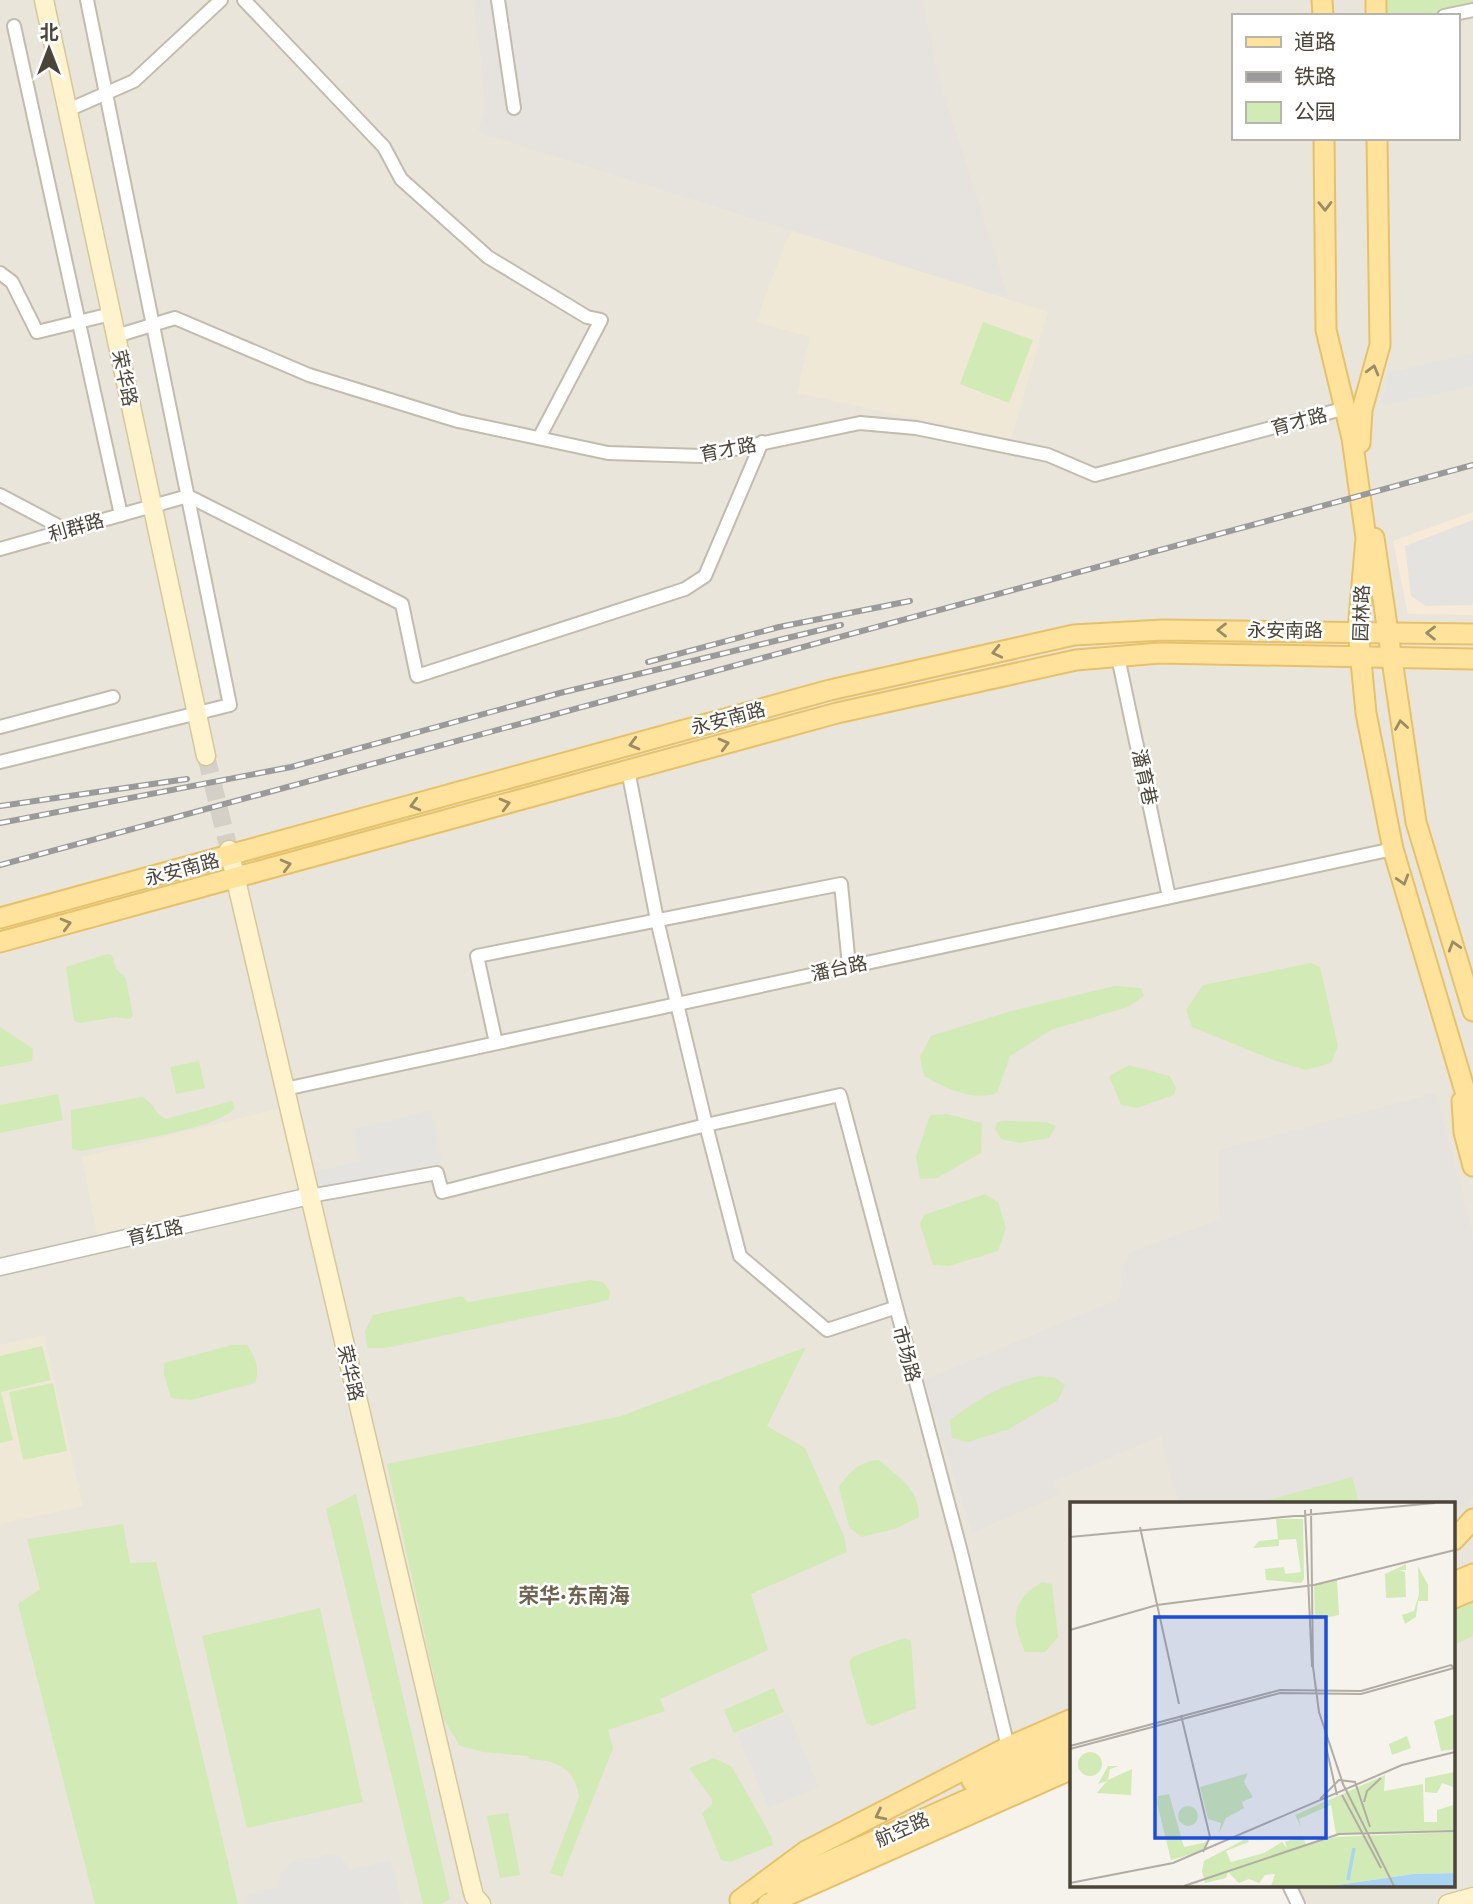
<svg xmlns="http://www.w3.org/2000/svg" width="1473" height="1904" viewBox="0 0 1473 1904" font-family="'Golos Text','Noto Sans SC',sans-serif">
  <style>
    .residential { fill: #eae5da; fill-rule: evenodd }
    .commercial { fill: #f7ead8 }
    .industrial { fill: #e6e2dd }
    .education { fill: #efe8d6 }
    .green { fill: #d2eab5 }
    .parking { fill: #e5e3e0 }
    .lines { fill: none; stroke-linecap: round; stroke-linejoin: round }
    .secondary-tunnel { stroke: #d4d0c8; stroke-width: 18; stroke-dasharray: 18 9; stroke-linecap: butt }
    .minor-casing { stroke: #c2bbae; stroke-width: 16 }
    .tertiary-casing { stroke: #c2bbae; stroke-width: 19 }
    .secondary-casing { stroke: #d6c79b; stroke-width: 21 }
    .primary-casing { stroke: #e6c16a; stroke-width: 23 }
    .minor { stroke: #fff; stroke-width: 12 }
    .tertiary { stroke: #fff; stroke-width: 16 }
    .secondary { stroke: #fff3cd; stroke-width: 18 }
    .primary { stroke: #ffe39c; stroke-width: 19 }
    .rail-casing { stroke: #9a9a9a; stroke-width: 6 }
    .rail { stroke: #fff; stroke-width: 3.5; stroke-dasharray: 10; stroke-linecap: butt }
    .oneway { stroke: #9c8c66 }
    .labels { text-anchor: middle; stroke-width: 5; stroke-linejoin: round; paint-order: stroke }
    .street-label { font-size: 19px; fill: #4b4439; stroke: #fff }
    .neighbourhood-label { font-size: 21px; font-weight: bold; fill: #6e6250; stroke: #fff }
    .inset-river { fill: none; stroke: #a9d4f2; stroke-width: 3.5 }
    .inset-road { fill: none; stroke: #b2ada4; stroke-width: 2 }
    .view { fill: #1d4ed8; fill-opacity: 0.15; stroke: #1d4ed8; stroke-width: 3.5 }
    .inset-edge { fill: none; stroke: #4b4439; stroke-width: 3.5 }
  </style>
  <rect width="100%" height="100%" fill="#f6f3ec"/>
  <!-- residential -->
  <path class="residential" d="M 0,0 L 1473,0 L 1473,1900 L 1459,1904 L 1298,1904 L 1289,1885 L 1454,1885 L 1454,1503 L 1072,1503 L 1072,1769 L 768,1904 L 0,1904 ZM 1233,16 L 1457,16 L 1457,138 L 1233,138 Z"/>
  <!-- commercial -->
  <polygon class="commercial" points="1473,512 1473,615 1408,614 1393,541"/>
  <!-- industrial -->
  <g class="industrial">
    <polygon points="474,0 922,0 940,81 1009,299 478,132 486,107"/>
    <polygon points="1436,1093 1473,1236 1473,1493 1467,1505 1454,1515 1454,1503 1179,1503 1161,1436 1054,1481 1059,1495 972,1533 924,1380 1119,1299 1123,1264 1131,1252 1220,1219 1219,1150"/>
  </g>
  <!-- education -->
  <g class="education">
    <polygon points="793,231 1048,312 1011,439 797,393 810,337 756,322 786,241"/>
    <polygon points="289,1106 310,1196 99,1245 82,1157"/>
    <polygon points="44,1335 83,1506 0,1524 0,1345"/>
  </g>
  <!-- green -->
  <g class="green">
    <polygon points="1376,0 1473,0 1473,10 1444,16 1376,16"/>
    <polygon points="983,322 1033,340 1009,403 960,384"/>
    <polygon points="107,954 112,955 116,969 126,978 133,1016 130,1019 116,1017 80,1023 74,1021 66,967"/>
    <polygon points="1311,963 1320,967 1338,1046 1331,1063 1306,1070 1276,1061 1192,1027 1186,1010 1203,985"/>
    <path d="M 1115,986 L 1141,988 L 1144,996 L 1128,1007 L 1051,1030 L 1010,1056 L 997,1093 C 971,1102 946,1088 924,1076 L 920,1057 L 931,1036 L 1011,1011 Z"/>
    <polygon points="0,1027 33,1049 32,1061 0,1067"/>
    <polygon points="199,1061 205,1088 176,1094 170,1067"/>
    <polygon points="1129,1065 1170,1076 1176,1088 1174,1095 1137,1108 1121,1105 1109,1076"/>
    <polygon points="58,1094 63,1120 0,1133 0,1105"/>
    <path d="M 142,1097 C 154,1103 155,1114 166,1119 L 232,1101 L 235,1108 C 216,1130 116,1143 82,1151 L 72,1149 L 71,1110 Z"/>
    <polygon points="947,1114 982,1123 981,1153 937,1178 920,1179 916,1157 930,1115"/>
    <polygon points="1006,1121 1046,1122 1056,1126 1049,1138 1019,1143 1001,1139 995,1129 997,1122"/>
    <polygon points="985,1194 998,1202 1006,1228 998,1251 949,1266 933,1265 920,1224 924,1215"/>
    <polygon points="590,1280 603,1282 610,1291 609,1300 386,1348 367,1348 365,1331 373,1315 462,1296 468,1302"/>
    <path d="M 232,1345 L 247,1345 C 256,1358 260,1368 255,1383 L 191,1400 L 171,1398 L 164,1374 L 164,1363 Z"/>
    <polygon points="42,1346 51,1380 1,1392 13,1440 0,1443 0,1356"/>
    <path d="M 806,1347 L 767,1426 L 805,1448 L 844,1536 L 847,1552 L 751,1594 L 768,1650 L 660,1699 L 665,1711 L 608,1730 L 613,1748 L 562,1877 L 550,1873 L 579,1797 C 575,1768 557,1761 530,1759 L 528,1756 L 483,1752 L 460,1746 L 443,1718 L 387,1464 L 621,1416 Z"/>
    <path d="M 1040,1376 L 1056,1378 L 1065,1385 L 1058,1400 L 1007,1430 L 967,1442 L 952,1438 L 950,1420 C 979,1398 1004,1383 1040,1376 Z"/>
    <polygon points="53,1383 67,1451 23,1460 9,1392"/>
    <path d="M 879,1460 C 899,1478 919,1488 919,1517 L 895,1529 L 861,1537 L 849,1527 L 839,1487 C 850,1471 860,1461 879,1460 Z"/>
    <polygon points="1352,1477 1359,1503 1258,1503"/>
    <polygon points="356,1494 450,1899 441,1904 423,1904 326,1509"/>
    <polygon points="123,1524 130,1563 156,1562 238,1904 95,1904 18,1604 40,1589 27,1539"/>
    <path d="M 1042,1582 L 1052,1584 L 1058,1637 L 1045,1652 L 1025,1652 C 1011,1620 1010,1601 1042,1582 Z"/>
    <polygon points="1473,1590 1473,1636 1454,1645 1454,1599"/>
    <polygon points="320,1608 363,1802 247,1828 202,1636"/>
    <polygon points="904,1638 911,1641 916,1708 872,1726 866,1723 849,1662 854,1656"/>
    <polygon points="774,1688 784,1712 734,1733 724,1710"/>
    <polygon points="714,1758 732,1767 771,1836 773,1845 730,1862 721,1860 702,1813 712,1804 712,1799 689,1768"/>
    <polygon points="508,1813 520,1875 500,1878 487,1816"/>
  </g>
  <!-- parking -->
  <g class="parking">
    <polygon points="1473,353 1473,386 1382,406 1387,373"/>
    <polygon points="1473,520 1473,605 1426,606 1411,596 1405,546"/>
    <polygon points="431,1110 442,1163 308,1189 305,1174 360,1161 354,1129"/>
    <polygon points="788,1713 819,1787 768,1808 737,1734"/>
    <polygon points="329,1854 341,1856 350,1870 391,1860 402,1904 248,1904 246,1895 279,1887 280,1873 292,1862"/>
  </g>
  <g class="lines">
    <!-- secondary-tunnel -->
    <polyline class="secondary-tunnel" points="206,756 229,850"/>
    <!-- minor casing -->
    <g class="minor-casing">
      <g id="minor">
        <polyline points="244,0 384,147 401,179 488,257 587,317 601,320 539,438"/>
        <polyline points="498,0 514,108"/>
        <polyline points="1444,16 1473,10"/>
        <polyline points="14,26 121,515"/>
        <polyline points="68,110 134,81 221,0"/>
        <polyline points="0,273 12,282 37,332 111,314"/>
        <polyline points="116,336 175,318 309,375 458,421 608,453 701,456 860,423 916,428 1048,455 1095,475 1346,408"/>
        <polyline points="0,495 66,530"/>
        <polyline points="0,549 188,496 402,604 417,676 685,589 705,576 762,442"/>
        <polyline points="1118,657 1169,897"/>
        <polyline points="0,727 113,697"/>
        <polyline points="0,762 230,705 87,0"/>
        <polyline points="628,770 657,920 706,1125 840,1095 961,1552 1008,1747"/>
        <polyline points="496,1043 477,956 841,884 849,966"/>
        <polyline points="285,1089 1393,849"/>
        <polyline points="310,1196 437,1173 442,1192 706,1125 740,1256 827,1330 894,1308"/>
        <polyline points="1289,1885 1298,1904"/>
      </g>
    </g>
    <!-- tertiary casing -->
    <g class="tertiary-casing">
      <polyline id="tertiary" points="0,1267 310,1196"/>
    </g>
    <!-- secondary casing -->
    <g class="secondary-casing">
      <g id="secondary">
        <polyline points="44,0 206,756"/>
        <polyline points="229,850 471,1884 474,1896 481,1904"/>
        <polyline points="1448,1904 1473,1897"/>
      </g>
    </g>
    <!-- primary casing -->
    <g class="primary-casing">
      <g id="primary">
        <polyline points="1322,0 1323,16"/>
        <polyline points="1376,0 1376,16"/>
        <polyline points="1324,138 1326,330 1352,438 1366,538 1358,630 1366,713 1393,849 1473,1118"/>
        <polyline points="1360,443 1362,410 1380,345 1377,138"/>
        <polyline points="1374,538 1416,822 1473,1011"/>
        <polyline points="0,918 830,690 1074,635 1163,630 1473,634"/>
        <polyline points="0,942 837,713 1076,660 1160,653 1473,659"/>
        <polyline points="1462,1101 1464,1132 1473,1166"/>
        <polyline points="1454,1540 1473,1519"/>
        <polyline points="1454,1582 1473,1574"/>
        <polyline points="1454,1598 1473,1590"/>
        <polyline points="972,1781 1072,1734"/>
        <polyline points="773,1886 1072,1753"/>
        <polyline points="740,1900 806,1851 1008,1747 1072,1719"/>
        <polyline points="768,1904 1072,1769"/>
      </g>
    </g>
    <!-- minor -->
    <use href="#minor" class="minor"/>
    <!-- tertiary -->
    <use href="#tertiary" class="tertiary"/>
    <!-- secondary -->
    <use href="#secondary" class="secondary"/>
    <!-- primary -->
    <use href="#primary" class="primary"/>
    <!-- rail casing -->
    <g class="rail-casing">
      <g id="rail">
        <polyline points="648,662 779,627 910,601"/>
        <polyline points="0,806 187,779"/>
        <polyline points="0,823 291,767 560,693 841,625"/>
        <polyline points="0,865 1473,465"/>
      </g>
    </g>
    <!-- rail -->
    <use href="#rail" class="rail"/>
  </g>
  <!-- one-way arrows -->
  <defs><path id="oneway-chevron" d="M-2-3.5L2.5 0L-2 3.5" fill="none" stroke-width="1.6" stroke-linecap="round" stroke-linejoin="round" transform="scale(1.75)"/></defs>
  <g class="oneway">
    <use href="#oneway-chevron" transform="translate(1325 206) rotate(89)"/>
    <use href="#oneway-chevron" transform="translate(1373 370) rotate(-75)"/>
    <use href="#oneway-chevron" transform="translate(1222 630) rotate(-180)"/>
    <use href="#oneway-chevron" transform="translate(1431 633) rotate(-179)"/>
    <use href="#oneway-chevron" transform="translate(997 652) rotate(167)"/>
    <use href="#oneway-chevron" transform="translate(1401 725) rotate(-99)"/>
    <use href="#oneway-chevron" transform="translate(634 744) rotate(165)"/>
    <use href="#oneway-chevron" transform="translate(724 744) rotate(-15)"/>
    <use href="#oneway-chevron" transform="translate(505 804) rotate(-15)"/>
    <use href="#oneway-chevron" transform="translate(415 805) rotate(165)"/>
    <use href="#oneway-chevron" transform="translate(286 865) rotate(-15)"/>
    <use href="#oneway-chevron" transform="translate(1403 880) rotate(73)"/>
    <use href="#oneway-chevron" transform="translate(66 924) rotate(-15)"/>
    <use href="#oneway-chevron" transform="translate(1454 946) rotate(-107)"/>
    <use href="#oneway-chevron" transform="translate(880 1815) rotate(154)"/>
  </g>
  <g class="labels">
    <!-- street labels -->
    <g class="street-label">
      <text transform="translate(125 378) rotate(78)" y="7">荣华路</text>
      <text transform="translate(1299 421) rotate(-15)" y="7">育才路</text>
      <text transform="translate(728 449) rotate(-11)" y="7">育才路</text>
      <text transform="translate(76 527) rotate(-16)" y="7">利群路</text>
      <text transform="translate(1361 613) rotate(-88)" y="7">园林路</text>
      <text x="1285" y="637">永安南路</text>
      <text transform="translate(728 718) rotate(-15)" y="7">永安南路</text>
      <text transform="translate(1145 777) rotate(78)" y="7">潘育巷</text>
      <text transform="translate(182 869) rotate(-15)" y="7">永安南路</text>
      <text transform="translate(839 968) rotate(-12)" y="7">潘台路</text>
      <text transform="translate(155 1232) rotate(-13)" y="7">育红路</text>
      <text transform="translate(907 1354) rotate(75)" y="7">市场路</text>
      <text transform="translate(351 1373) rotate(77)" y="7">荣华路</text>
      <text transform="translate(902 1829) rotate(-24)" y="7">航空路</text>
    </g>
    <!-- neighbourhood labels -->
    <g class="neighbourhood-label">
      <text x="574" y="1603">荣华·东南海</text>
    </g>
  </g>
  <!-- overview -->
  <g transform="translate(1070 1502)">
    <rect width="385" height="385" fill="#f6f3ec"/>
    <path d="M 206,17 L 233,17 L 234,77 L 231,81 L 196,78 L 195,67 L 214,65 L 215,72 L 231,70 L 226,37 L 209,38 L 209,44 L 183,46 L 189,39 L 208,37 ZM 336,62 L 336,68 L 329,68 L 335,70 L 336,95 L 316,96 L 315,72 ZM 348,64 L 358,83 L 358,99 L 348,99 L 346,115 L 335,122 L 332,113 L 344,109 L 349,92 ZM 267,78 L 269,113 L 245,118 L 244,83 ZM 385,212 L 385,247 L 371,249 L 364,219 ZM 337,234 L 341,246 L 322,253 L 319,242 ZM8 262a12 12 0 1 1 24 0a12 12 0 1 1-24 0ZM 38,264 L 49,264 L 40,267 L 38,278 L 62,267 L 61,293 L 27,291 L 37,279 L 28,282 ZM 385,270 L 385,328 L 266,332 L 261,303 L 229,317 L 231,325 L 225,313 L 315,273 L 314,289 L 353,282 L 354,320 L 367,320 L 367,308 L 383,303 L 383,285 L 372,281 L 367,291 L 355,290 L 355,276 ZM 178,271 L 174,280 L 183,295 L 172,300 L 174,306 L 156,316 L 149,332 L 151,321 L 138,317 L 130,285 ZM 99,292 L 114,345 L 137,340 L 132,349 L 101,358 L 87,301 L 88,294 ZM108 314a10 10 0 1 1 20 0a10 10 0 1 1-20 0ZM 385,330 L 385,371 L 343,372 L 261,384 L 201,384 L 205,372 L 195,373 L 189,381 L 179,377 L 169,381 L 158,370 L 156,376 L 135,381 L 132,369 L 134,359 L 177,336 L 179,340 L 156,349 L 161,360 L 194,351 L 212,340 L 217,346 L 215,340 L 232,334 L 236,342 L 265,335 Z" fill="#d2eab5"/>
    <path d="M 385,371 L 385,384 L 261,384 L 343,372 Z" fill="#a9d4f2"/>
    <path class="inset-river" d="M 278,378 L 284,346"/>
    <path class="inset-road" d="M 241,7 L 243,165 L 249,210 L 273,282 L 324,384M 235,8 L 242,165M 70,25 L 109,202M 0,35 L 365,1M 0,128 L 87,103 L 244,83 L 385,48M 111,213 L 140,335 L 133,350M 255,240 L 267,293M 0,244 L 210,188 L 291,189 L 381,163 L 384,166 L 291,192 L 210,191 L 0,247M 272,293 L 311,366M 250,297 L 269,278 L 285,280 L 300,325M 294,300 L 297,289 L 311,276M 0,381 L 103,361 L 332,263 L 385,250M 114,384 L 269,332 L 385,329"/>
    <path class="view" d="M 85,115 L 256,115 L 256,336 L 85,336 Z"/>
    <rect width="385" height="385" class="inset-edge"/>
  </g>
  <!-- legend -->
  <rect x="1232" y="14" width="228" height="126" fill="#ffffff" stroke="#b7b4b0" stroke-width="2"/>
  <rect x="1246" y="37" width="35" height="10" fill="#ffe39c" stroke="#b7b4b0" stroke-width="2"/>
  <text x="1294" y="49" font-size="21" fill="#4b4439">道路</text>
  <rect x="1246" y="72" width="35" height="10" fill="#9a9a9a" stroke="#b7b4b0" stroke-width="2"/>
  <text x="1294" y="84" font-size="21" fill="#4b4439">铁路</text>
  <rect x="1246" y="102" width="35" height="21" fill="#d2eab5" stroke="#b7b4b0" stroke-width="2"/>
  <text x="1294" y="119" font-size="21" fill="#4b4439">公园</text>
  <!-- north arrow -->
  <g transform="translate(49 49)" stroke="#ffffff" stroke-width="5" paint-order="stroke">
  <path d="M0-5L12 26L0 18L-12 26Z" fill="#4b4439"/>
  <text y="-10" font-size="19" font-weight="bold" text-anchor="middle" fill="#4b4439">北</text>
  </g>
</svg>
